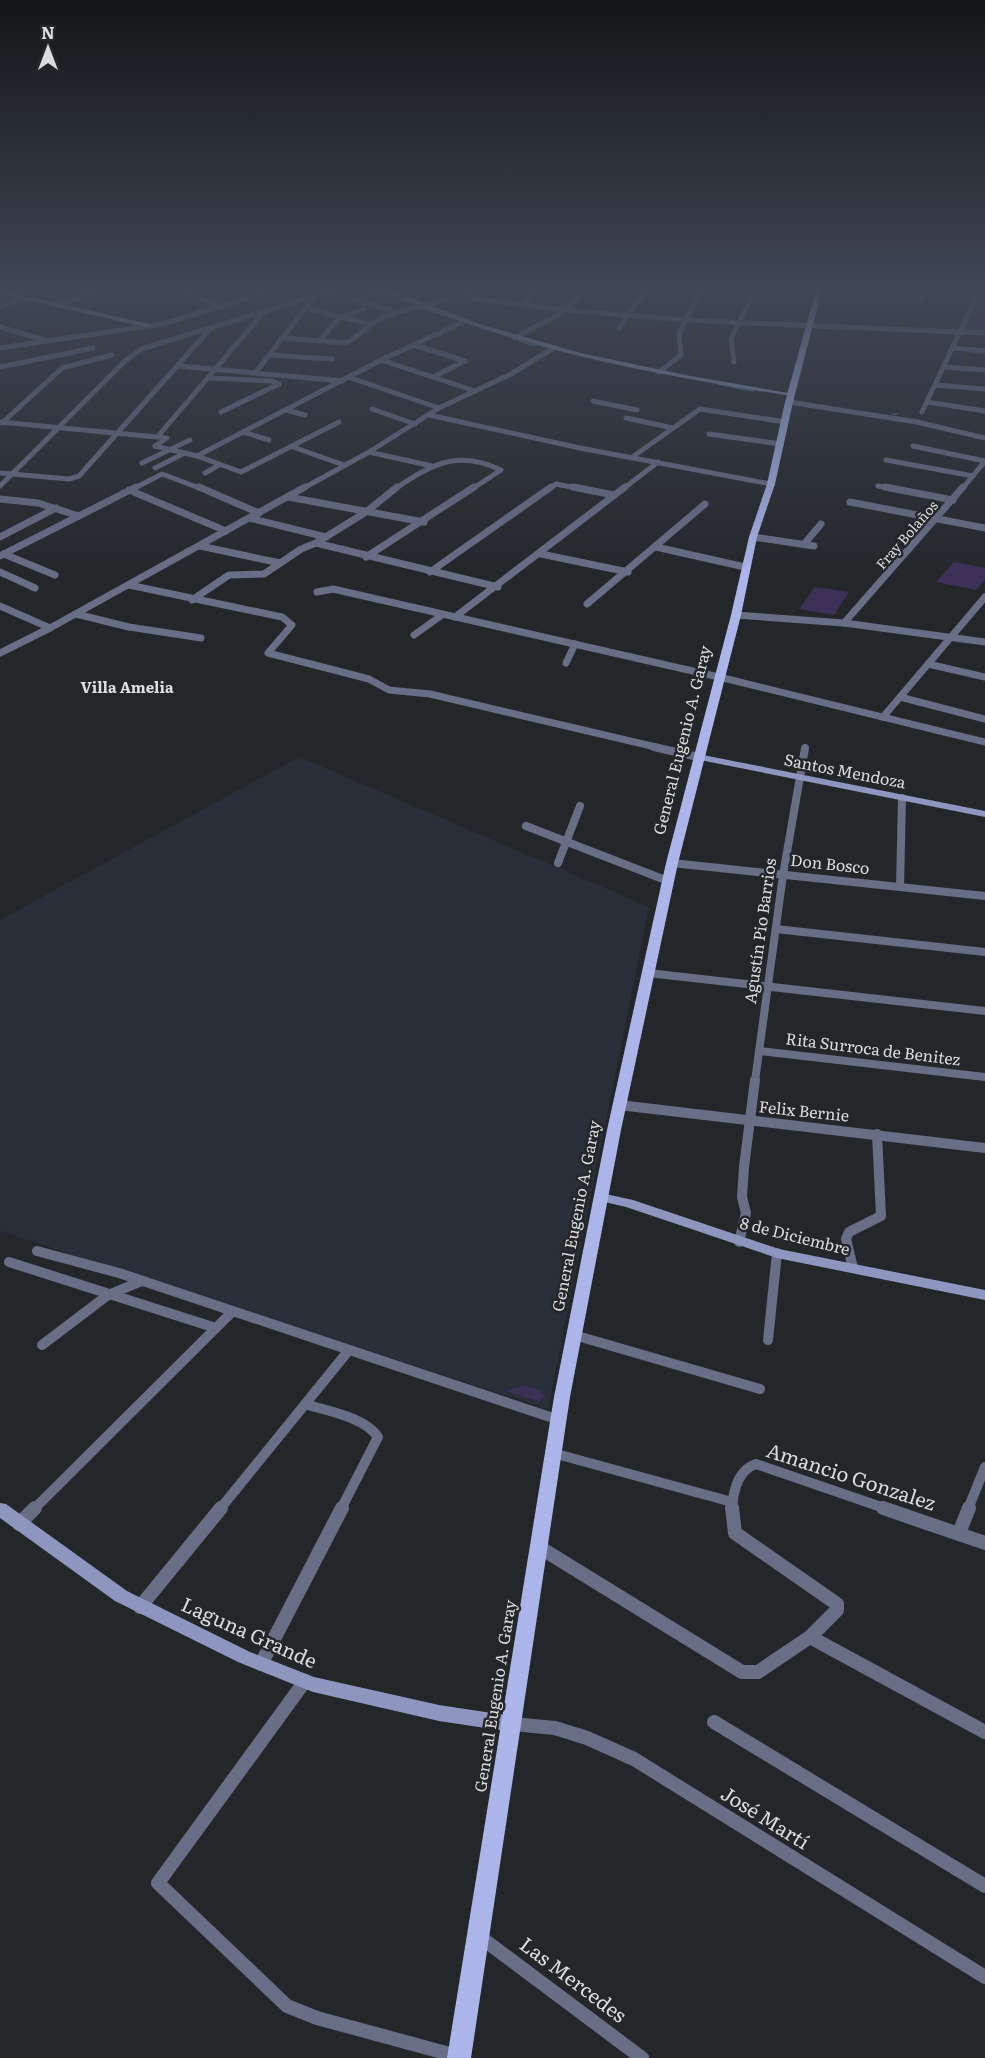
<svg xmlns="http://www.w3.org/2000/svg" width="985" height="2058" viewBox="0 0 985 2058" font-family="Literata,serif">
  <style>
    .built { fill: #292f38 }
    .green { fill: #3c3057 }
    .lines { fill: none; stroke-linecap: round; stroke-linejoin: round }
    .stream { stroke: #477d8a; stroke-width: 1.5 }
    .street-far4 { stroke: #696e87; stroke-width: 5 }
    .street-far3 { stroke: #696e87; stroke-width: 7 }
    .street-far2 { stroke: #696e87; stroke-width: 8 }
    .street-far1 { stroke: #696e87; stroke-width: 10 }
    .street { stroke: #696e87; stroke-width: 14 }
    .secondary { fill: #8e96bf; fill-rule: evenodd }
    .primary { fill: #abb5ea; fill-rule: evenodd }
    .labels { text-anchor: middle; stroke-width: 5; stroke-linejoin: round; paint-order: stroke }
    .far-street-label { font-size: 14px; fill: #d9dbdd; stroke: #24272a }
    .far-neighbourhood-label { font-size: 15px; font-weight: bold; fill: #dde0e5; stroke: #24272a }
    .street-label { font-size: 16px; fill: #d9dbdd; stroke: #24272a }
    .near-street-label { font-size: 20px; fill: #d9dbdd; stroke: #24272a }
  </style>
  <rect width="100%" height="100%" fill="#24272a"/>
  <!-- built -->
  <polygon class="built" points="299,757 649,907 548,1409 0,1231 0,920"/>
  <!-- green -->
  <g class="green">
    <polygon points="973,302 985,303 985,332 962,331"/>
    <polygon points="954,562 985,568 985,580 976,590 936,582"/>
    <polygon points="815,587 849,592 834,615 799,609"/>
    <polygon points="524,1385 540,1390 545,1398 537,1401 506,1391"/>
  </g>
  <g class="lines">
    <!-- stream -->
    <g class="stream">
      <polyline points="519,341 536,346"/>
      <polyline points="718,384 753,391"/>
      <polyline points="893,414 897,414"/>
    </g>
    <!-- street-far4 -->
    <g class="street-far4">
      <polyline points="74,286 96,293"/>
      <polyline points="170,286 219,306"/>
      <polyline points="698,286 755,290"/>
      <polyline points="921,286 921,299"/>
      <polyline points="182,291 198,286"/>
      <polyline points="8,294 26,286"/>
      <path d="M 459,296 C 632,323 810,325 985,333"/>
      <polyline points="869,297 871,286"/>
      <polyline points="357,298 401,286"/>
      <polyline points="55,305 118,286"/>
      <polyline points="522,306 538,286"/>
      <polyline points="0,307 25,298"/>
      <polyline points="305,308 370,324"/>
      <polyline points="0,327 44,340"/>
      <polyline points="619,328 648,286"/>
      <path d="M 282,338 L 345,343 C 360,336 369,323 384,317 C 416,305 449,303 479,286"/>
      <polyline points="514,338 558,315 593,286"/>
      <polyline points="319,341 339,318 363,309"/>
      <polyline points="414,345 465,361"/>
      <polyline points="0,348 162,324 288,286"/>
      <polyline points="953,348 985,351"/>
      <polyline points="270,355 332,359"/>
      <polyline points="381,360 472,390"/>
      <polyline points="734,362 731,339 757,286"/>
      <polyline points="179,366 342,381"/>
      <polyline points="0,367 93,348"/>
      <polyline points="945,367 985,370"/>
      <polyline points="256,372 314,297"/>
      <polyline points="659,372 681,355 679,333 703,286"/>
      <polyline points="348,377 439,408"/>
      <polyline points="433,377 465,361"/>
      <polyline points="210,378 272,381 279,384"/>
      <polyline points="936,385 985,389"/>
      <polyline points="593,401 637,410"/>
      <polyline points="789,402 917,422 985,438"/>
      <polyline points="927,402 985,411"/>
      <polyline points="372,409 415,424"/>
      <polyline points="286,410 305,415"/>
      <polyline points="221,412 279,384"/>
      <polyline points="922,412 974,302 972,286"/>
      <polyline points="429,415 580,448 771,484"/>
      <polyline points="626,418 673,428"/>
      <polyline points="0,422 167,438 155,446"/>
      <polyline points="2,423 62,368 112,355"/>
      <polyline points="243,432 269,440"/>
      <polyline points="709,434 781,444"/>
      <polyline points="159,435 263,313"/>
      <polyline points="155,446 197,456 241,472 339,422"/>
      <polyline points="913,446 985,461 962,489"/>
      <polyline points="293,447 344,465"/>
      <polyline points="369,452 432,466"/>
      <polyline points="197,456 381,360 463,322"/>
      <polyline points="631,458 700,409 786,422"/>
      <polyline points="886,460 973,476"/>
      <polyline points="142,463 190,440"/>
      <polyline points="155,468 183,454"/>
      <polyline points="0,473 69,479 79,476 211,328"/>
      <polyline points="205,473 219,465"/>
      <polyline points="0,486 125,361 141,349 328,292 397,312"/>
      <polyline points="878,486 893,489"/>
      <polyline points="133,489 162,474 202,489"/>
      <polyline points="302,489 369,452 439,408 511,374 552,349"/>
      <path d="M 395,489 C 432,463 458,450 501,470 L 472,489"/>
      <polyline points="549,489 556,484 581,489"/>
      <polyline points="623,489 658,462"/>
    </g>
    <!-- street-far3 -->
    <g class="street-far3">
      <polyline points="199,487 259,513"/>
      <polyline points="573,487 614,495"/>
      <polyline points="885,487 953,500"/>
      <polyline points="129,490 226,531"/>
      <polyline points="288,497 424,522"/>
      <polyline points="0,499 38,503 79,516"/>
      <polyline points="850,502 985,528"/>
      <polyline points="249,518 326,537"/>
      <polyline points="0,537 56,508"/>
      <polyline points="753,537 814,546"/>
      <polyline points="316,543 498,587"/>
      <polyline points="805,543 821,524"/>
      <polyline points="200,546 280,563"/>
      <polyline points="656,547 745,567"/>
      <polyline points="4,554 55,575"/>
      <polyline points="541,554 628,572"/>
      <polyline points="0,556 136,487"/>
      <polyline points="366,557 474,487"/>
      <polyline points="0,572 35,588"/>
      <polyline points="430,572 551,487"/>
      <polyline points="129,585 282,617 292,625 268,653 369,679 389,690 430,694 660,748"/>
      <polyline points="317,592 333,589 719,677 985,742"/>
      <polyline points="192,600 229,575 264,574 301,549 316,543 366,512 397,487"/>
      <polyline points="587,604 705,504"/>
      <polyline points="0,606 50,628 305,487"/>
      <polyline points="76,614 129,627 201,638"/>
      <polyline points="736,615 844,623 985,642"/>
      <polyline points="455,617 625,487"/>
      <polyline points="844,623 963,487"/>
      <polyline points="414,635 442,615"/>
      <polyline points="0,653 50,628"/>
      <polyline points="566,663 575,644"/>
      <polyline points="928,664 985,677"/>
      <polyline points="900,697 985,719"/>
      <polyline points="883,717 985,597"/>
    </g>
    <!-- street-far2 -->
    <g class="street-far2">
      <polyline points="654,747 698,757"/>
      <polyline points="526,826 668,881"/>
      <polyline points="558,863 580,806"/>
      <polyline points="672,863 985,896"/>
      <polyline points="900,887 902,798"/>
      <polyline points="776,929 985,952"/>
      <polyline points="648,973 985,1011"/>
      <polyline points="759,1051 985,1077"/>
      <polyline points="755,1081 783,875 805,748"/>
    </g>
    <!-- street-far1 -->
    <g class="street-far1">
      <polyline points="619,1105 985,1148"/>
      <polyline points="739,1242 746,1213 742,1197 744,1167 755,1080"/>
      <polyline points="37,1251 119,1273 559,1420"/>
      <polyline points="9,1262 216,1328"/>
      <polyline points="853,1268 846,1239 849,1232 881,1216 877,1134"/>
      <polyline points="574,1335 760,1389"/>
      <polyline points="768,1340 777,1253"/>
      <polyline points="42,1345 108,1295 142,1281"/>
      <path d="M 305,1404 C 327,1411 365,1417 378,1437 L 341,1509"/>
      <polyline points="553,1453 732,1502"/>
      <polyline points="34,1509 232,1312"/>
      <polyline points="220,1509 349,1350"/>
      <path d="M 732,1509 C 733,1492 738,1470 756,1464 L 887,1509"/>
      <polyline points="968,1509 985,1467"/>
    </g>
    <!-- street -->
    <g class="street">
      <polyline points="883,1508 985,1543"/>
      <polyline points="19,1524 35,1508"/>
      <polyline points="959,1533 969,1508"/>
      <polyline points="539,1547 742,1672 758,1672 810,1637 837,1610 837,1604 735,1533 732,1508"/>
      <polyline points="140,1607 221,1508"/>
      <polyline points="810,1637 985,1732"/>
      <polyline points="261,1664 342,1508"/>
      <polyline points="305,1681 158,1883 287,2006 317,2018 457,2056"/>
      <polyline points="714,1722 985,1886"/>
      <polyline points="512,1724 555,1728 587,1738 634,1759 985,1977"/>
      <polyline points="479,1936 642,2058"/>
    </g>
    <!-- secondary -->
    <g class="secondary">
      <path d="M 374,286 L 382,286 L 479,324 L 581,353 L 685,375 L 794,394 L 791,396 C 677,378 563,358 454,319 C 428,310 397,301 374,286 Z"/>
      <polygon points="0,290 149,324 152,326 149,328 0,294"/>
      <polygon points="698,754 985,811 985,817 695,759 695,755"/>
      <polygon points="601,1193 633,1200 779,1249 985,1290 985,1300 777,1258 626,1207 596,1200 594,1197 596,1194"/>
      <polygon points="0,1503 6,1504 127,1591 250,1652 314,1677 439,1705 512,1716 518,1718 521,1724 518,1730 512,1732 439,1721 313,1692 238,1662 115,1601 0,1518"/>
    </g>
    <!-- primary -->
    <polygon class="primary" points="817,286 823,286 793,402 775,484 757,537 741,615 678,863 621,1130 570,1397 471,2058 447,2058 554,1397 607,1130 666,863 731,615 749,537 767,484 785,402"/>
  </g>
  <!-- sky -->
  <linearGradient id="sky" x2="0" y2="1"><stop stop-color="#141517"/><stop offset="0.5" stop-color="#3f4755"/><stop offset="1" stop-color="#3f4755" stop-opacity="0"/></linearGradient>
  <rect width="985" height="574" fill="url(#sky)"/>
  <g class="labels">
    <!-- far-street labels -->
    <g class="far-street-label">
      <text transform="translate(907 535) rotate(-49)" y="5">Fray Bolaños</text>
    </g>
    <!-- far-neighbourhood labels -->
    <g class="far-neighbourhood-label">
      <text x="127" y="693">Villa Amelia</text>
    </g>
    <!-- street labels -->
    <g class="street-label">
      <text transform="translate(682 740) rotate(-76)" y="6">General Eugenio A. Garay</text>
      <text transform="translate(845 771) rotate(11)" y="6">Santos Mendoza</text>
      <text transform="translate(830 864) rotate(6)" y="6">Don Bosco</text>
      <text transform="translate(760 931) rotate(-82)" y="6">Agustín Pio Barrios</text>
      <text transform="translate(873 1049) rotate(7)" y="6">Rita Surroca de Benitez</text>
      <text transform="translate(804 1111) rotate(6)" y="6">Felix Bernie</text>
      <text transform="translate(576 1216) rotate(-79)" y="6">General Eugenio A. Garay</text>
      <text transform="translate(795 1236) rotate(14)" y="6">8 de Diciembre</text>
      <text transform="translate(495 1696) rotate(-81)" y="6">General Eugenio A. Garay</text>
    </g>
    <!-- near-street labels -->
    <g class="near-street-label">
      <text transform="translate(851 1477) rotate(18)" y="7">Amancio Gonzalez</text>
      <text transform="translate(249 1633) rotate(24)" y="7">Laguna Grande</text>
      <text transform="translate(765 1818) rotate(32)" y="7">José Martí</text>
      <text transform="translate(573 1980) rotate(37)" y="7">Las Mercedes</text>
    </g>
  </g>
  <!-- north arrow -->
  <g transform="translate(48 48)" stroke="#24272a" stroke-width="4.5" paint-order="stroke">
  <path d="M0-4.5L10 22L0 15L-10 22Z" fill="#d9dbdd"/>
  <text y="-9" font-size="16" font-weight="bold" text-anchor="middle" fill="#d9dbdd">N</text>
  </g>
</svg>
